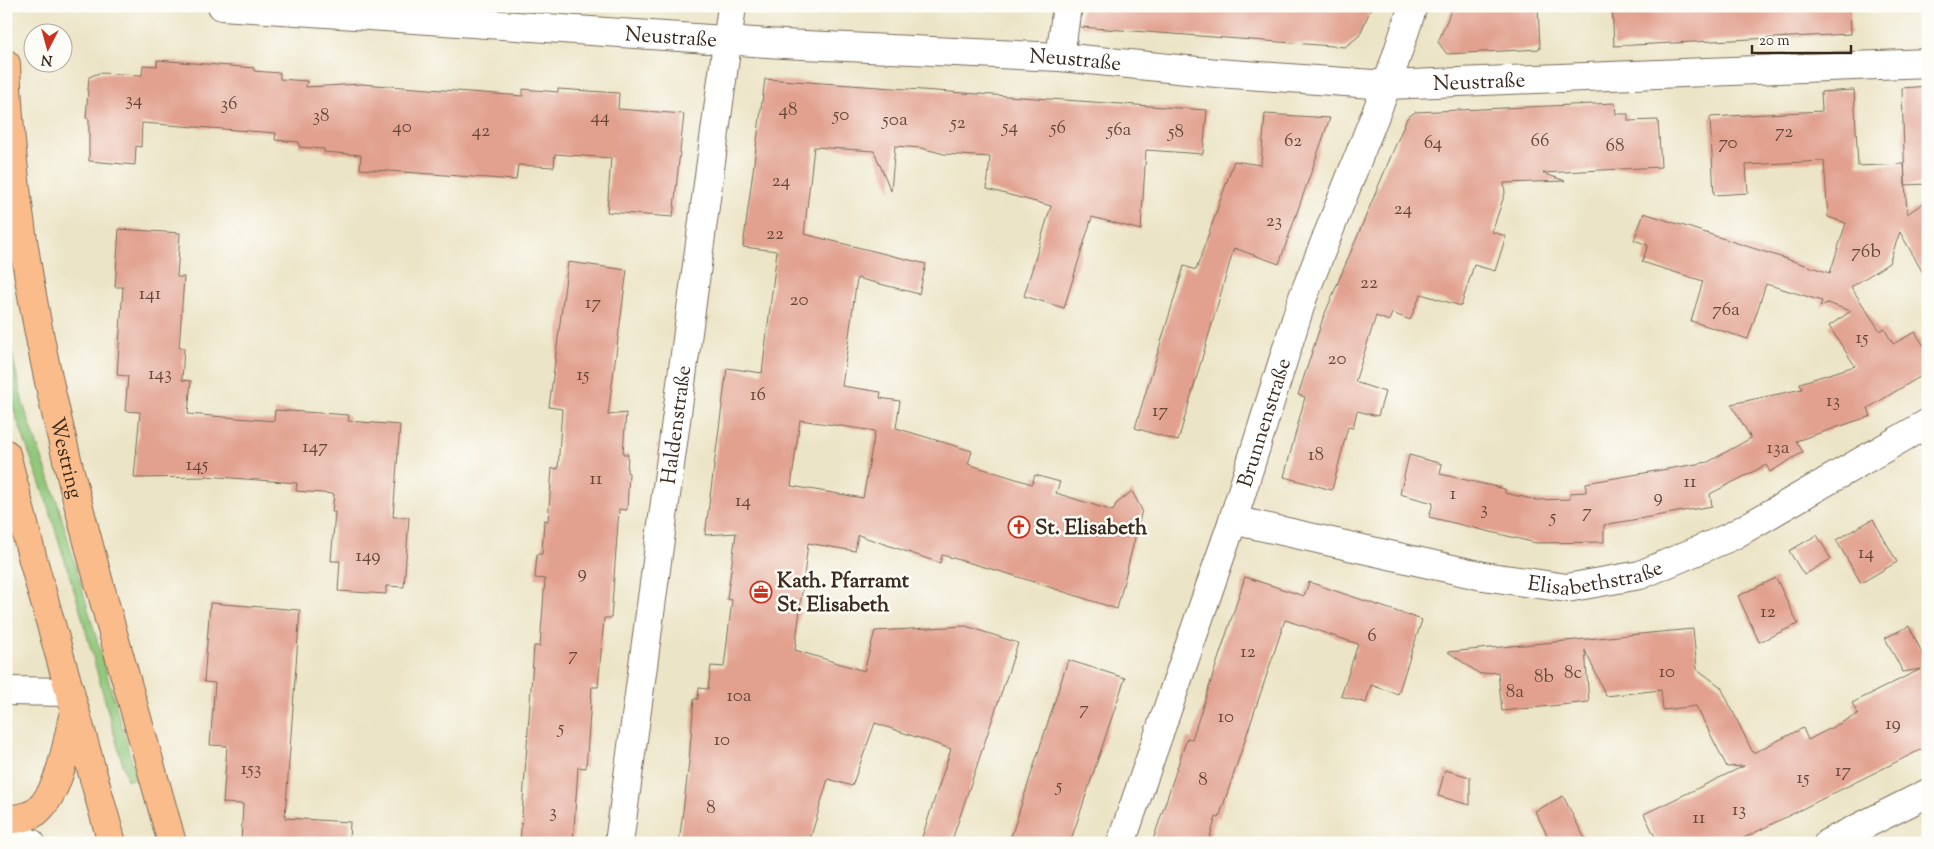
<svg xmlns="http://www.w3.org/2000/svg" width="1934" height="849" viewBox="0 0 1934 849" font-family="'Sorts Mill Goudy',serif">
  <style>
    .green { fill: #91c87b; stroke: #66794c }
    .building { fill: #e2a18f; fill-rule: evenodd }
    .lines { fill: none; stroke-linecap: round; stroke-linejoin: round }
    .minor-casing { stroke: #796b59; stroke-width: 30 }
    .major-casing { stroke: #796b59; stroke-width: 30 }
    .minor { stroke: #fff; stroke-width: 28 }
    .major { stroke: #f9bc8a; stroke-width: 28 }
    .labels { text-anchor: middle; stroke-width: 5; stroke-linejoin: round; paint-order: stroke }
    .number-label { font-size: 19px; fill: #65483a }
    .street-label { font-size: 21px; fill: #3b2a1e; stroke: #fdfcf7 }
    .poi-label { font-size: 21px; font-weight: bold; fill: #3b2a1e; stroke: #fdfcf7; text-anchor: start }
  </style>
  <rect width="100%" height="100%" fill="#fdfcf7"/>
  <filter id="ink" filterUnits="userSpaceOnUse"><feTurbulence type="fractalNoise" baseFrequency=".02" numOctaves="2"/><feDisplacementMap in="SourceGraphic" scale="10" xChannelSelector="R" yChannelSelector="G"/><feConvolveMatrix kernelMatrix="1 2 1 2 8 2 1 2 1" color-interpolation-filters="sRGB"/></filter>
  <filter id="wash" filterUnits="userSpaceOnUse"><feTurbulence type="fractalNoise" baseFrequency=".0096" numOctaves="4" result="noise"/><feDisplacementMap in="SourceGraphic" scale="20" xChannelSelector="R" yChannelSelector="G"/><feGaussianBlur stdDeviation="1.12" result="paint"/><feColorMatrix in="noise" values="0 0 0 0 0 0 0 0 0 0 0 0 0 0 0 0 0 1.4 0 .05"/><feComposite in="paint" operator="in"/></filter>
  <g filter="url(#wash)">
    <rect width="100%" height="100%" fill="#ece4c6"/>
    <!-- green -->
    <polygon class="green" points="6,325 23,404 57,501 137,779 127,780 78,603 47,503 12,405 6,376"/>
    <g id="blocks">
      <!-- building -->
      <g class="building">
        <polygon points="1082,6 1372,6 1359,36 1345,47 1080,27"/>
        <polygon points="1453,6 1538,6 1540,49 1447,54 1438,42"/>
        <polygon points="1612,6 1850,6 1851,34 1614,46"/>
        <polygon points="157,60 254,68 254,71 280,73 280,79 307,81 306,87 362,84 523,96 523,89 558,92 558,89 619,93 618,109 684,114 673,217 607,212 611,158 555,154 554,167 518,165 516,180 360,169 361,155 324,152 324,149 299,147 299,142 275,140 276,133 142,123 141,147 136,146 135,165 89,161 89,119 86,118 89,77 99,73 142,75 143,65 157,66"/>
        <path d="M 765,79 L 1207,110 L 1203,154 L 1146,150 L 1141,230 L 1092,217 L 1064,308 L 1024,296 L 1051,206 L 987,189 L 990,157 L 944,154 L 921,148 L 895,146 L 891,191 L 874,151 L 814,147 L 804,234 L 926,264 L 919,294 L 857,278 L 842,386 L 881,392 L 880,398 L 900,401 L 896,428 L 972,451 L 968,464 L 1032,484 L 1035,475 L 1060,482 L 1056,493 L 1113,511 L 1116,504 L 1132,491 L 1142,510 L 1117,609 L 1009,574 L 942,555 L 940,563 L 858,535 L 855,551 L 808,543 L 795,650 L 864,671 L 875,631 L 966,626 L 1018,643 L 951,843 L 920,843 L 951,749 L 875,723 L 852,786 L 828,779 L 809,843 L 679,843 L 689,762 L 694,699 L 698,699 L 699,688 L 708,689 L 711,666 L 724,667 L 732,600 L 727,599 L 736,533 L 705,535 L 727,368 L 762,373 L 777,251 L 743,247 ZM 800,420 L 875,431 L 863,498 L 791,486 Z"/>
        <polygon points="1928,86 1928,184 1905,185 1902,88"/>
        <polygon points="1854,90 1858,166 1904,164 1907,214 1928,200 1928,282 1900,232 1889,263 1851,287 1880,331 1884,328 1893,344 1915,332 1928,352 1928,372 1868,408 1871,416 1796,441 1803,452 1770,472 1766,465 1710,494 1712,506 1604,525 1604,542 1536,543 1429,517 1433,503 1400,494 1409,455 1442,464 1440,474 1505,489 1505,493 1536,500 1570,499 1570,493 1586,492 1586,483 1708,462 1751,438 1731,404 1802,389 1800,383 1855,366 1829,326 1851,311 1827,303 1820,307 1822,301 1766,284 1748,339 1691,321 1703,281 1642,262 1648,245 1634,240 1644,213 1830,273 1846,223 1828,217 1824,161 1746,165 1748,193 1714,195 1710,117 1822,111 1821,92"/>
        <polygon points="1615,103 1616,114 1628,114 1628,121 1658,120 1661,167 1543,173 1565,181 1504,183 1505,193 1492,232 1506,236 1495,271 1474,265 1461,306 1421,294 1410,320 1392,313 1389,321 1376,316 1355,382 1385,392 1378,416 1357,411 1353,428 1348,427 1332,490 1284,477 1305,397 1298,395 1323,318 1407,118 1415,112"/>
        <polygon points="1265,114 1330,118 1279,264 1234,248 1178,441 1135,428 1184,266 1196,270 1234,161 1261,165"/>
        <polygon points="119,229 180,233 177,277 184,277 179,348 184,348 182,380 191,381 188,414 274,421 275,410 349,415 348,421 400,425 393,517 409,517 404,587 386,586 386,594 338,591 340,561 331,561 335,512 332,512 334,494 296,491 297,483 206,476 206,477 134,478 140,412 125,411 128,376 117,375 123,287 115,287"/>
        <polygon points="568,262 627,270 608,415 626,413 623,454 628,454 627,472 629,473 627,510 619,509 611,618 604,618 598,687 592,687 586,768 578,767 573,843 520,843 534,646 540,646 545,579 535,578 537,554 542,554 544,520 548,521 552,468 558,469 562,409 549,407"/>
        <polygon points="1873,519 1897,562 1861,583 1836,540"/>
        <polygon points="1817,535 1831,559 1804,575 1789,551"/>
        <polygon points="1245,577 1304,596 1309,582 1422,620 1398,694 1371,685 1366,703 1341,696 1358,644 1285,620 1219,818 1216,817 1208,843 1152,843 1187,738 1192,739"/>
        <polygon points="1776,578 1798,624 1759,642 1738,596"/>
        <polygon points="210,603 300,610 285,818 350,822 349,843 241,843 243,804 223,803 227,746 210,745 215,683 204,682"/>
        <polygon points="1909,626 1928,665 1928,746 1734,843 1658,843 1644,814 1744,766 1727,767 1696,706 1663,710 1661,690 1606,696 1585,650 1589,702 1502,711 1498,672 1480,674 1448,652 1693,629 1697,669 1721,687 1753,753 1803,728 1808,740 1858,714 1852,703 1921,669 1903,672 1885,638"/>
        <polygon points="1068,660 1125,678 1070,843 1009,843"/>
        <polygon points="1445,770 1470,777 1470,805 1438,796"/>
        <polygon points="1563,796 1587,843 1551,843 1535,811"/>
      </g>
    </g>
  </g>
  <g filter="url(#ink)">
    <use href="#blocks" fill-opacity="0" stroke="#796b59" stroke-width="1"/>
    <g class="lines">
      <!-- minor casing -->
      <g class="minor-casing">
        <g id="minor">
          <path id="s1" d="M 222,6 L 783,44 L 1060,57 L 1217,73 L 1387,85 L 1928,63"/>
          <polyline points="1060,57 1067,6"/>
          <path id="s2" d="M 1233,520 L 1483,576 L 1567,588 L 1640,575 L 1732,536 L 1928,423"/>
          <polyline points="6,691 70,692"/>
          <polyline points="6,835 31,843"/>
          <path id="s3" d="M 619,843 L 732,6"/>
          <path id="s4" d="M 1121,843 L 1233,520 L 1303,297 L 1387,85 L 1413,6"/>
          <polyline points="1828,843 1928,793"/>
        </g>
      </g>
      <!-- major casing -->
      <g class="major-casing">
        <g id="major">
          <path id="s5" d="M 6,64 C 16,331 102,587 172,843"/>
          <polyline points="6,454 33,560 112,843"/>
          <path d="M 6,820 C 17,819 27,818 36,812 C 61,792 67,741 74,712"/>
        </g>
      </g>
      <!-- minor -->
      <use href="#minor" class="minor"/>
      <!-- major -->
      <use href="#major" class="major"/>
    </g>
  </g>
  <!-- icons -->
  <defs>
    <g id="church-ring" transform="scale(1.125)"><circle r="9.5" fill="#fdfcf7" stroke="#c8321e" stroke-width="1.5"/><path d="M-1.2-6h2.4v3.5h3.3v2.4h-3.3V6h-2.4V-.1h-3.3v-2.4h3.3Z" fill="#c8321e"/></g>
    <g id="office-ring" transform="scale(1.125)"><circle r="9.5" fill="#fdfcf7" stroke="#c8321e" stroke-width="1.5"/><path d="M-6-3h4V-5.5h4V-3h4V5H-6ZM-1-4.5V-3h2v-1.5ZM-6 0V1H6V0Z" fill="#c8321e"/></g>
  </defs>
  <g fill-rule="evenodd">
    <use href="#church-ring" x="1019" y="527"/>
    <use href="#office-ring" x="761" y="592"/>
  </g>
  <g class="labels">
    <!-- number labels -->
    <g class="number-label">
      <text x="134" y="105">34</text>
      <text x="229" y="109">36</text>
      <text x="788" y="115">48</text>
      <text x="841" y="120">50</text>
      <text x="321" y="121">38</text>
      <text x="600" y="122">44</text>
      <text x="895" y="125">50a</text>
      <text x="958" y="128">52</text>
      <text x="402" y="132">40</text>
      <text x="1010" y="132">54</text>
      <text x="1058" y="133">56</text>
      <text x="1119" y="135">56a</text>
      <text x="481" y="136">42</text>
      <text x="1176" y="137">58</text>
      <text x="1784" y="137">72</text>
      <text x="1293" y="146">62</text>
      <text x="1540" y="146">66</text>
      <text x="1433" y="148">64</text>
      <text x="1728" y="148">70</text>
      <text x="1615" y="151">68</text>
      <text x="781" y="186">24</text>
      <text x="1403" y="214">24</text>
      <text x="1274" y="226">23</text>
      <text x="775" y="239">22</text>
      <text x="1866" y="257">76b</text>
      <text x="1369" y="288">22</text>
      <text x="150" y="299">141</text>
      <text x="799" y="305">20</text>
      <text x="593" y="308">17</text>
      <text x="1726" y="315">76a</text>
      <text x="1862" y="343">15</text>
      <text x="1337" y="364">20</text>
      <text x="160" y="379">143</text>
      <text x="583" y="380">15</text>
      <text x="758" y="400">16</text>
      <text x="1833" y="406">13</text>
      <text x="1160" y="416">17</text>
      <text x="315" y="452">147</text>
      <text x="1778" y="453">13a</text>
      <text x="1316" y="460">18</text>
      <text x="197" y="470">145</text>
      <text x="596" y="484">11</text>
      <text x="1690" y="487">11</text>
      <text x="1453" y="499">1</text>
      <text x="1658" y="502">9</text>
      <text x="743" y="506">14</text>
      <text x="1484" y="514">3</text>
      <text x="1587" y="517">7</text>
      <text x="1553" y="522">5</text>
      <text x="1866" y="558">14</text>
      <text x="368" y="561">149</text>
      <text x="582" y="578">9</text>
      <text x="1768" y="617">12</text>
      <text x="1372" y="641">6</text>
      <text x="1248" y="657">12</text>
      <text x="573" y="660">7</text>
      <text x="1667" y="677">10</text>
      <text x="1573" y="678">8c</text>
      <text x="1544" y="682">8b</text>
      <text x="1515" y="697">8a</text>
      <text x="739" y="701">10a</text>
      <text x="1084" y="714">7</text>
      <text x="1226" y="722">10</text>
      <text x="1893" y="729">19</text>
      <text x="561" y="733">5</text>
      <text x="722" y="745">10</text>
      <text x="251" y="774">153</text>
      <text x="1843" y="776">17</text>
      <text x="1803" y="783">15</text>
      <text x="1203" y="785">8</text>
      <text x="1059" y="791">5</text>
      <text x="711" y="813">8</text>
      <text x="1739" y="815">13</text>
      <text x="553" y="817">3</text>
      <text x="1699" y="823">11</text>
    </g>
    <!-- street labels -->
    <g class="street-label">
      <text dy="7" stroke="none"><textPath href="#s1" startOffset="450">Neustraße</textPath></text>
      <text dy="7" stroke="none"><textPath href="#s1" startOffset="855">Neustraße</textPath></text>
      <text dy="7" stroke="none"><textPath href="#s1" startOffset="1260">Neustraße</textPath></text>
      <text dy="7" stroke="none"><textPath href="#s4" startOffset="444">Brunnenstraße</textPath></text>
      <text dy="7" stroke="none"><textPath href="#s3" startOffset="422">Haldenstraße</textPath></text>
      <text dy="7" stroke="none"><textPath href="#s5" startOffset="399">Westring</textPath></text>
      <text dy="7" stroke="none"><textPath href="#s2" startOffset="370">Elisabethstraße</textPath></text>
    </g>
    <!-- poi labels -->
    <g class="poi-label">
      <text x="1035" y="534">St. Elisabeth</text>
      <text x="777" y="587">Kath. Pfarramt<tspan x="777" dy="24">St. Elisabeth</tspan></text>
    </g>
  </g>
  <!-- margin -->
  <rect width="1934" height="849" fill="none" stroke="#fdfcf7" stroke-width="25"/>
  <!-- north arrow -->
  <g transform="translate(48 48) rotate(186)"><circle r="24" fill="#fdfcf7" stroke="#afa8a0"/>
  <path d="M0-4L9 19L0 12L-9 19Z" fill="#c8321e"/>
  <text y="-8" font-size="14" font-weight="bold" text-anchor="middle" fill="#3b2a1e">N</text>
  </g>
  <!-- scale -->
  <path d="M1752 45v8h99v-8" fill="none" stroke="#3b2a1e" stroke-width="2.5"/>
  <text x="1759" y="45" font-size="15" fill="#3b2a1e" stroke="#fdfcf7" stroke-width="4" paint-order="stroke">20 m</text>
</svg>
